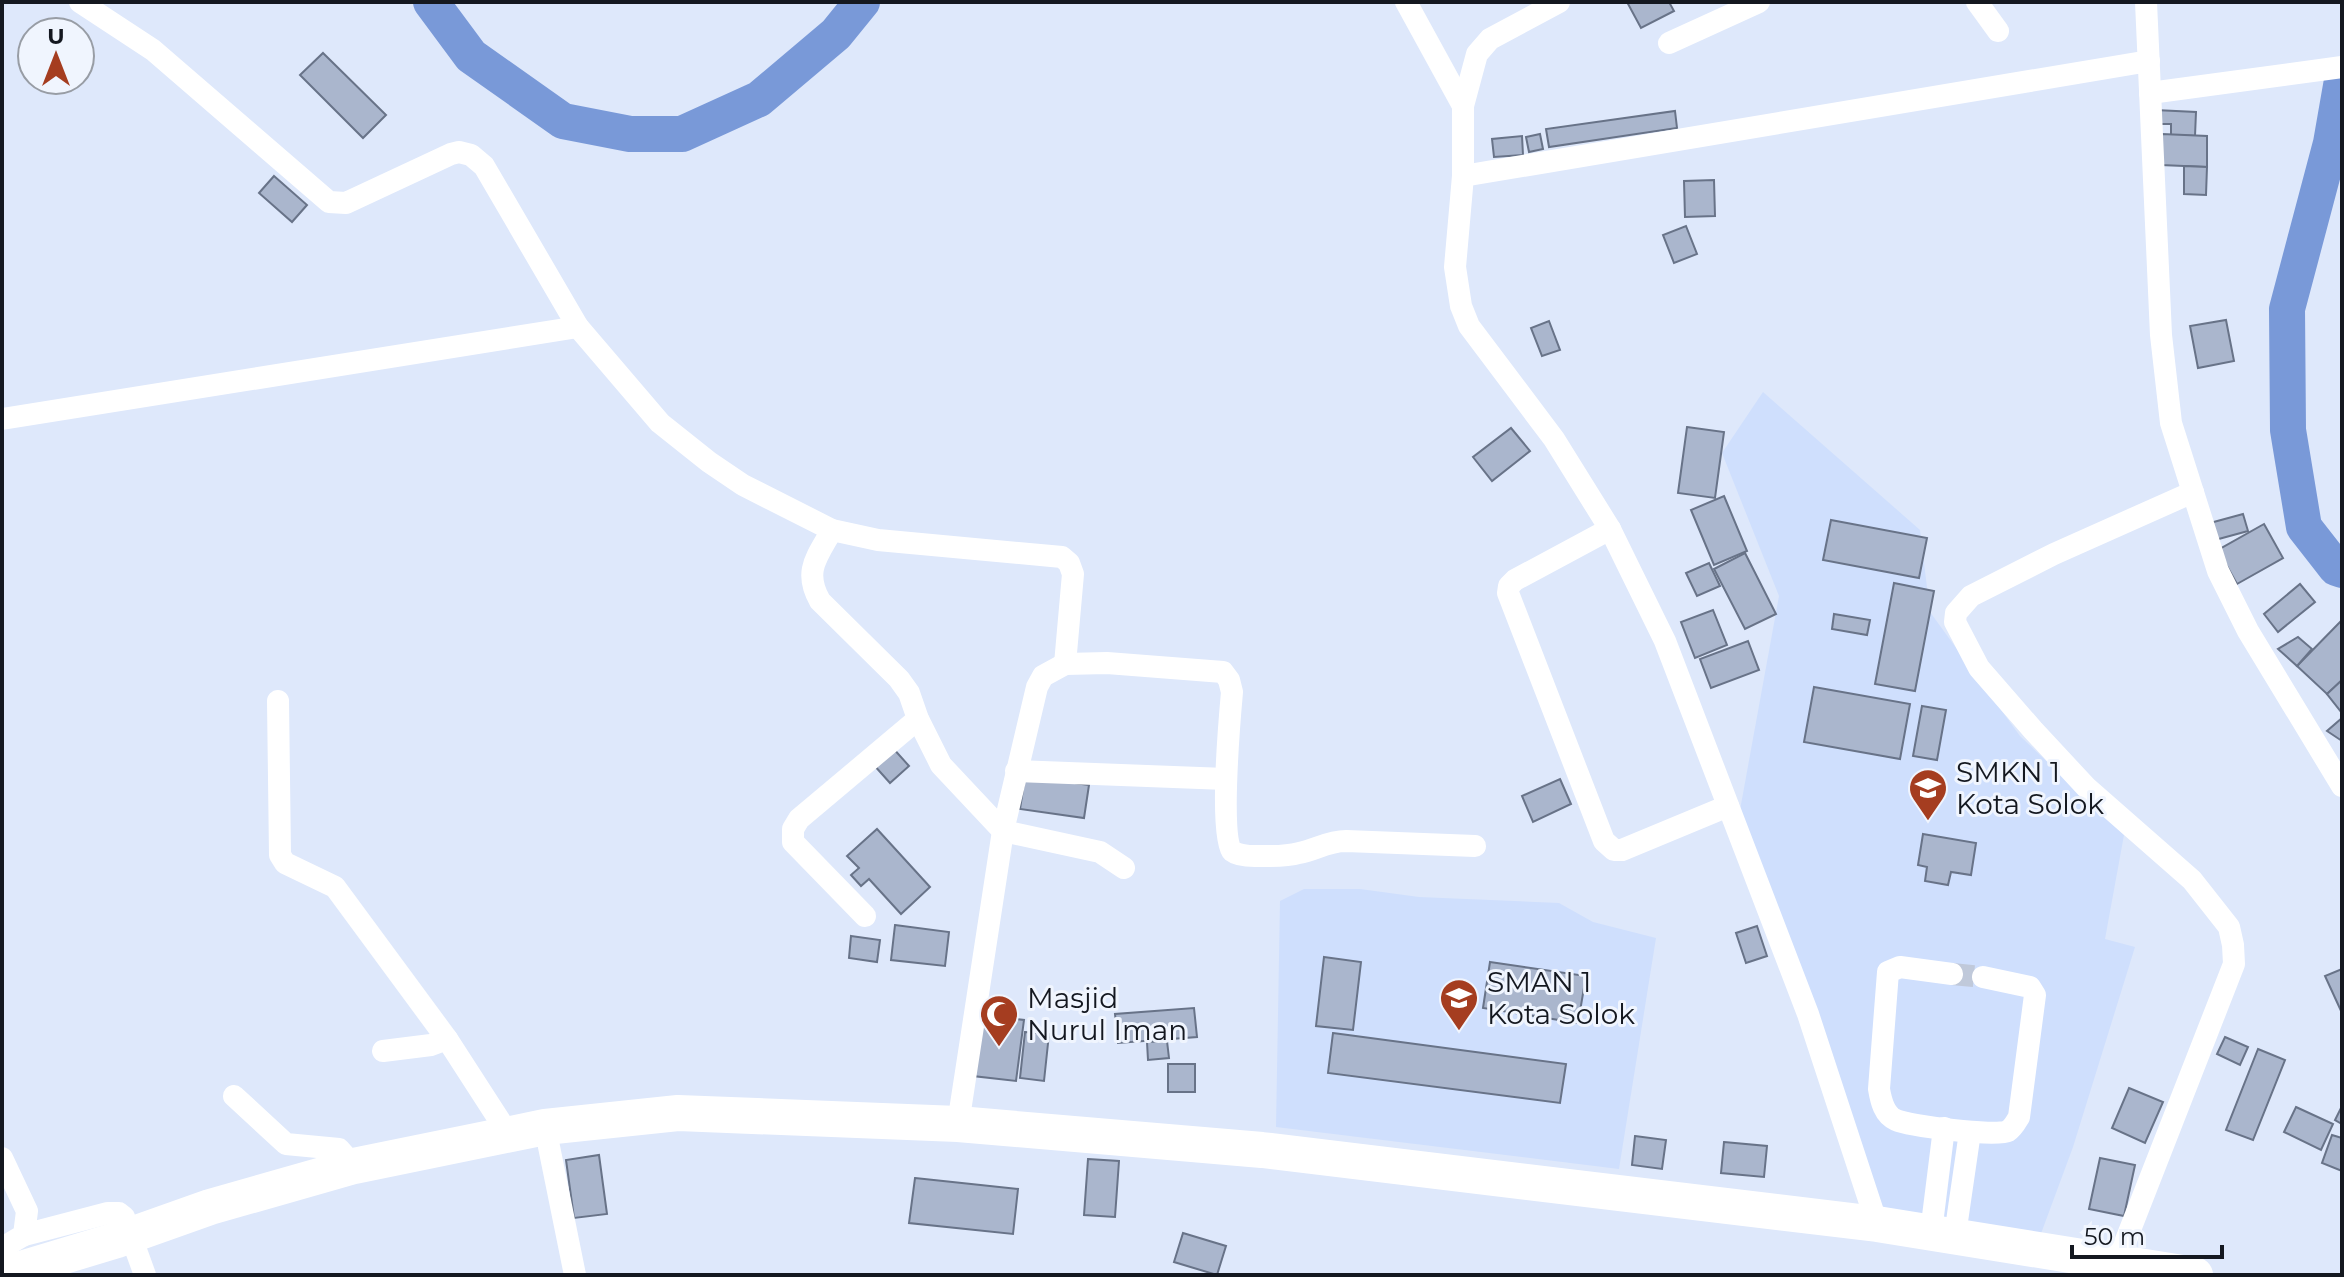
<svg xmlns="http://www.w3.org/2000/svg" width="2344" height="1277" viewBox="0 0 2344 1277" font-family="Montserrat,sans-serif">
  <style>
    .built { fill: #cfdffd }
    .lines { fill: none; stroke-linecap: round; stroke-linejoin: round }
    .river { stroke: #7999d8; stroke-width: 36 }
    .building { fill: #aab6cd; stroke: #687388; stroke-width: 2 }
    .minor-tunnel { stroke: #c0c9da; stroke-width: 22; stroke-dasharray: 22 11; stroke-linecap: butt }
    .minor { stroke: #fff; stroke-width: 22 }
    .trunk { stroke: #fff; stroke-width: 36 }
    .labels { text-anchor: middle; stroke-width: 6; stroke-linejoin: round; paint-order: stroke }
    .poi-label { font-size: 28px; fill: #141820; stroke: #f0f5fe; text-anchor: start }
  </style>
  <rect width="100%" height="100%" fill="#dee8fb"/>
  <!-- built -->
  <g class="built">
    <polygon points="1763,392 1920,530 1930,612 2020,736 2124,835 2105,939 2135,947 2073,1147 2039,1239 1881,1214 1740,810 1779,596 1722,453"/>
    <polygon points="1304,889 1360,889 1419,897 1559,903 1593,922 1656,938 1619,1169 1276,1127 1280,901"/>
  </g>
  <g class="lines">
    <!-- river -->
    <g class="river">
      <polyline points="431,2 471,56 563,121 630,134 682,134 759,99 836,34 862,2"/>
      <polyline points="2342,80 2331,143 2287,309 2288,430 2304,527 2336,568 2342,570"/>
    </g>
  </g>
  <!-- building -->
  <g class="building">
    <polygon points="1627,2 1669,2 1674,11 1641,28"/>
    <polygon points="323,53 386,115 363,138 300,75"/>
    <polygon points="2155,110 2196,112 2195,136 2171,135 2171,124 2155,124"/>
    <polygon points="1675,111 1677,128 1549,147 1546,129"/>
    <polygon points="1540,134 1543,149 1529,152 1526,137"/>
    <polygon points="2162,134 2207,136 2207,167 2161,165"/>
    <polygon points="1522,136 1523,155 1494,157 1492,139"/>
    <polygon points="2184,166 2207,167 2206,195 2184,194"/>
    <polygon points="274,176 307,205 292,222 259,193"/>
    <polygon points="1714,180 1715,216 1685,217 1684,181"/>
    <polygon points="1686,226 1697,254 1674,263 1663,235"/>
    <polygon points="2226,320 2234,361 2198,368 2190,326"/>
    <polygon points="1549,321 1560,350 1542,356 1531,328"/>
    <polygon points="1687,427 1724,432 1715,498 1678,493"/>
    <polygon points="1511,428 1530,451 1492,481 1473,457"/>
    <polygon points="1724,496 1747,551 1714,565 1691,510"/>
    <polygon points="2243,514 2248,531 2215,540 2210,523"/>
    <polygon points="1831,520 1927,538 1919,578 1823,560"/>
    <polygon points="2264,524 2283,558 2237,584 2218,550"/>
    <polygon points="1745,553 1776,614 1745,629 1714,569"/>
    <polygon points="1709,563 1720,586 1697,596 1686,573"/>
    <polygon points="1894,583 1934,591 1915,691 1875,684"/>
    <polygon points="2300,584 2315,602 2278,632 2264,614"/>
    <polygon points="1713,610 1727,645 1695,658 1681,622"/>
    <polygon points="1834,614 1870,620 1867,635 1832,629"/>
    <polygon points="2342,620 2342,680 2327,694 2297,666"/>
    <polygon points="2298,637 2312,649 2297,666 2278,649"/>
    <polygon points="1748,641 1759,670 1711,688 1700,659"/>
    <polygon points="2342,680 2342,713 2327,694"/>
    <polygon points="1814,687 1910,704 1900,759 1804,742"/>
    <polygon points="1922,706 1946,710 1937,760 1913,756"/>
    <polygon points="2342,718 2342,741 2327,731"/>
    <polygon points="892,747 909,766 890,783 873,764"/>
    <polygon points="1025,776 1089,785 1084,818 1020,809"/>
    <polygon points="1560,779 1571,804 1533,822 1522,796"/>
    <polygon points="877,829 930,887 901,914 869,879 861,886 851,875 859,868 847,856"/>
    <polygon points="1923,834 1976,843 1971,875 1951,872 1948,885 1925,881 1927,867 1918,865"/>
    <polygon points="895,925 949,932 945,966 891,960"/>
    <polygon points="1757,926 1767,956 1746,963 1736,933"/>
    <polygon points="851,936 880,940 877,962 849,958"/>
    <polygon points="1324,957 1361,962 1353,1030 1316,1026"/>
    <polygon points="1490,962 1586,976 1578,1023 1483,1008"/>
    <polygon points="2342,969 2342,1013 2325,976"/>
    <polygon points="1194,1008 1197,1037 1118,1043 1115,1014"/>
    <polygon points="981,1015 1024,1020 1016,1081 973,1076"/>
    <polygon points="1025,1032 1049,1034 1044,1081 1020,1078"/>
    <polygon points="1333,1033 1566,1064 1560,1103 1328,1073"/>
    <polygon points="2225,1037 2248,1047 2240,1065 2217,1054"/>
    <polygon points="1167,1041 1169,1058 1148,1060 1147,1042"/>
    <polygon points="2258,1049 2285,1060 2253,1140 2226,1130"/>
    <rect x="1168" y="1064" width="27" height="28"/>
    <polygon points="2129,1088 2163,1102 2145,1143 2112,1128"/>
    <polygon points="2342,1106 2342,1124 2335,1120"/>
    <polygon points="2296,1107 2333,1124 2321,1150 2284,1132"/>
    <polygon points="2332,1135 2342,1138 2342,1171 2322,1163"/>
    <polygon points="1635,1136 1666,1140 1662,1169 1632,1165"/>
    <polygon points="1724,1142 1767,1146 1764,1177 1721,1173"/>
    <polygon points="599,1155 607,1214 574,1218 566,1160"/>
    <polygon points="2100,1158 2135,1165 2124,1216 2089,1209"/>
    <polygon points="1088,1159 1119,1161 1115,1217 1084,1215"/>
    <polygon points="915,1178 1018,1189 1013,1234 909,1223"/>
    <polygon points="1183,1233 1226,1246 1217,1275 1174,1262"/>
  </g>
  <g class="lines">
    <!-- minor-tunnel -->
    <polyline class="minor-tunnel" points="1952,974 1983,977"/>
    <!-- minor -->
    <g class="minor">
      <polyline points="80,2 153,50 329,202 346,203 451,154 459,152 471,155 484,166 578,327 660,423 709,462 743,485 832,530 878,540 1062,557 1069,563 1073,574 1065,664"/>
      <polyline points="1406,2 1463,106"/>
      <polyline points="1559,2 1490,39 1477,54 1463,106 1463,176 1455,267 1461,306 1469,326 1554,439 1610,529 1665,641 1808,1014 1877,1224"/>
      <polyline points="1977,2 1998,31"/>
      <polyline points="2146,2 2161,335 2171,423 2218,571 2248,631 2342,786"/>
      <polyline points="1669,43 1759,2"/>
      <polyline points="2150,93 2342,67"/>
      <polyline points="1463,176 2149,61"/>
      <polyline points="2,419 578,327"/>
      <polyline points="1610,529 1515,580 1509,586 1508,593 1604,841 1614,850 1622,850 1728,806"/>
      <path d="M 832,530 C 817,557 803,571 820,601 L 899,679 L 909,693 L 918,719 L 941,765 L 1003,831 L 1100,852 L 1124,868"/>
      <polyline points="278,701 280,855 285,863 335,887 447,1039"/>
      <polyline points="1016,771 1226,779"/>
      <polyline points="865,916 793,842 793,829 799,819 918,719"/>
      <path d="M 1952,974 L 1900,967 L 1888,972 L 1879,1089 C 1881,1101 1884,1115 1896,1120 C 1909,1126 1997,1137 2008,1131 C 2013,1128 2016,1122 2019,1117 L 2035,995 L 2030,987 L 1983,977"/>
      <polyline points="383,1051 431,1045 447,1039 509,1135"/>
      <polyline points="234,1096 286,1144 339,1149 354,1166"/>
      <path d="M 958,1124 L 1003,831 L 1037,687 L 1043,676 L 1065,664 L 1107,663 L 1223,672 L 1229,680 L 1232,692 C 1230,714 1219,841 1232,851 C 1237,855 1249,856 1255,856 C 1269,856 1285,857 1299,853 C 1315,850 1328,841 1346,841 L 1475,846"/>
      <polyline points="545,1127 575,1275"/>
      <polyline points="2,1158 27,1211 24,1235 2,1248"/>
      <polyline points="1931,1232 1944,1128"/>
      <polyline points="24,1235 108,1213 119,1213 124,1217 145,1275"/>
      <polyline points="1955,1235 1970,1132"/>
      <polyline points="2117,1263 2234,964 2233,945 2229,927 2192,880 2086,787 2033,730 1979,668 1955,622 1956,613 1971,596 2054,554 2193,492"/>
    </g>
    <!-- trunk -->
    <polyline class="trunk" points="2,1271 21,1269 117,1240 210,1207 354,1166 545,1127 678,1113 958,1124 1262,1150 1877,1224 2195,1275"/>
  </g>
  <!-- icons -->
  <defs>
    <g id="school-pin" transform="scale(2)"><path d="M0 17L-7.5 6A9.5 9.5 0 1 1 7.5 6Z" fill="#a53d20" stroke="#f0f5fe"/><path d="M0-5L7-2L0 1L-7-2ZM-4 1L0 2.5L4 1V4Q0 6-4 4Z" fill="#fff"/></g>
    <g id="mosque-pin" transform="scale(2)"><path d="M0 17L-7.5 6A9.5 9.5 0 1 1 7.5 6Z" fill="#a53d20" stroke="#f0f5fe"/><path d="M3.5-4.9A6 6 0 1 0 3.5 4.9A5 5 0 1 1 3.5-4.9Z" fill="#fff"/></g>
  </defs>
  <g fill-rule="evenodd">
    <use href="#school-pin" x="1928" y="788"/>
    <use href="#school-pin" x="1459" y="998"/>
    <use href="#mosque-pin" x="999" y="1014"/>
  </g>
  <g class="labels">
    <!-- poi labels -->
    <g class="poi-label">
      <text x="1956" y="782">SMKN 1<tspan x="1956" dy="32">Kota Solok</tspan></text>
      <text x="1487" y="992">SMAN 1<tspan x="1487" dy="32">Kota Solok</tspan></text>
      <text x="1027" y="1008">Masjid<tspan x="1027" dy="32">Nurul Iman</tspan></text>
    </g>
  </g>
  <!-- border -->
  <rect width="2344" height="1277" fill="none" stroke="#141820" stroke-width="8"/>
  <!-- north arrow -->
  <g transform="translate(56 56)"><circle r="38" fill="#f0f5fe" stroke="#989da5" stroke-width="2"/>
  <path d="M0-6L14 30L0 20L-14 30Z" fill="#a53d20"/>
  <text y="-12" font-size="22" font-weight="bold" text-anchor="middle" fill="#141820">U</text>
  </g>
  <!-- scale -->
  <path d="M2072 1245v12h150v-12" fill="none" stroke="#141820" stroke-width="4"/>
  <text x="2084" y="1245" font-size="24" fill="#141820" stroke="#f0f5fe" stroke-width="6" paint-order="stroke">50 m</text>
</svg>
